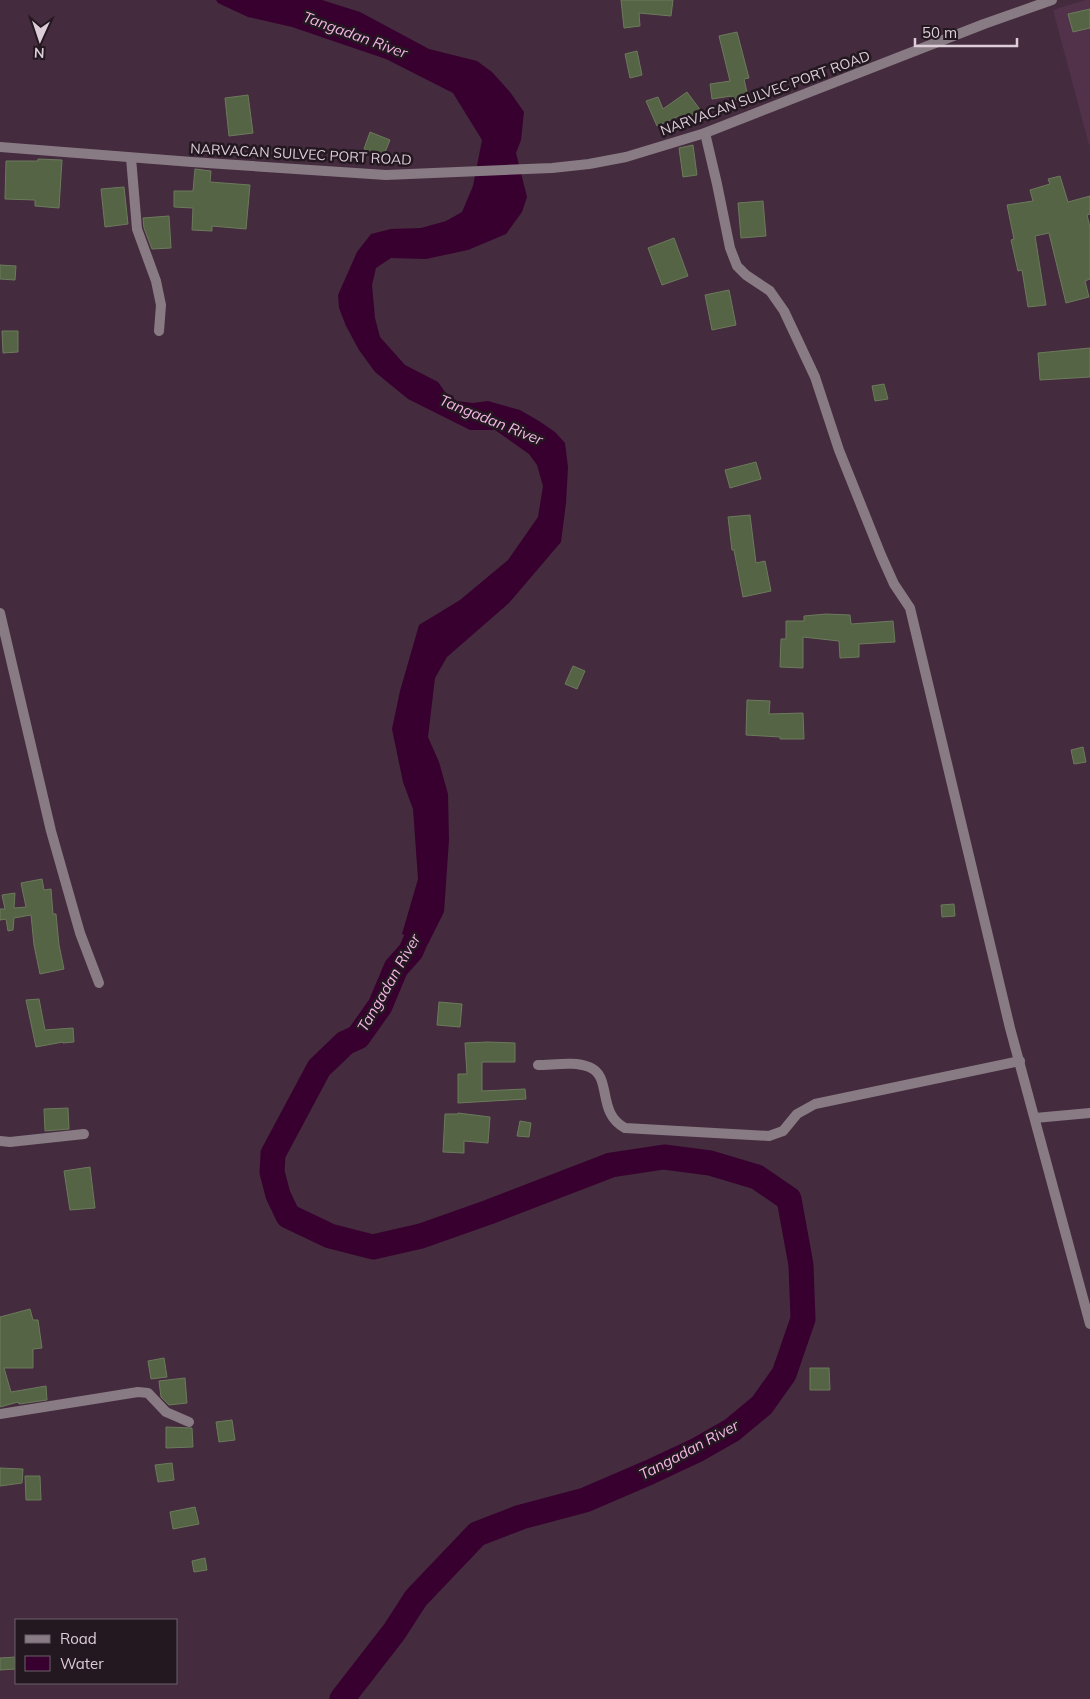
<svg xmlns="http://www.w3.org/2000/svg" width="1090" height="1699" viewBox="0 0 1090 1699" font-family="Mulish,sans-serif">
  <style>
    .built { fill: #51324a }
    .water { fill: #38002f }
    .lines { fill: none; stroke-linecap: round; stroke-linejoin: round }
    .river { stroke: #38002f; stroke-width: 25 }
    .building { fill: #566446; stroke: #6c7a5c }
    .minor { stroke: #887b84; stroke-width: 10 }
    .tertiary { stroke: #887b84; stroke-width: 10 }
    .labels { text-anchor: middle; stroke-width: 5; stroke-linejoin: round; paint-order: stroke }
    .street-label { font-size: 14px; fill: #ddcdd9; stroke: #231820 }
    .water-label { font-size: 15px; font-style: italic; fill: #f5b6e6; stroke: #231820 }
  </style>
  <rect width="100%" height="100%" fill="#442b3e"/>
  <!-- built -->
  <polygon class="built" points="1085,0 1090,0 1090,145 1089,145 1053,10"/>
  <!-- water -->
  <polygon class="water" points="216,0 322,0 360,12 429,49 477,61 492,72 510,92 524,112 521,140 516,153 527,197 522,212 506,234 468,250 426,259 391,258 376,268 372,285 375,318 380,337 405,365 438,382 445,392 457,401 473,403 488,401 520,410 539,421 555,432 565,443 568,467 566,503 561,542 509,603 447,657 435,678 428,737 439,762 448,794 449,840 444,912 428,944 402,934 418,879 413,809 403,782 392,729 400,691 419,625 460,600 508,560 538,517 543,486 537,465 529,454 495,430 470,430 408,399 375,372 359,350 346,326 339,308 338,295 357,252 371,234 391,229 421,228 446,221 462,212 473,186 482,140 453,93 386,59 292,27 248,17 218,3"/>
  <g class="lines">
    <!-- river -->
    <polyline class="river" points="342,1699 394,1632 416,1598 477,1534 521,1517 585,1500 650,1472 697,1450 732,1430 762,1405 784,1374 803,1319 801,1265 789,1199 757,1177 710,1163 664,1157 611,1165 489,1212 421,1236 373,1247 330,1236 288,1216 278,1195 272,1172 273,1154 319,1068 345,1043 358,1037 380,1006 396,968 411,951 423,923 423,908"/>
  </g>
  <!-- building -->
  <g class="building">
    <polygon points="621,0 673,0 671,16 639,13 640,26 624,28"/>
    <polygon points="1090,9 1090,28 1073,32 1068,14"/>
    <polygon points="737,32 749,78 744,79 748,97 732,100 731,96 712,99 710,84 730,81 719,36"/>
    <polygon points="637,51 642,75 630,78 625,54"/>
    <polygon points="687,92 701,111 684,123 679,116 657,126 646,101 658,97 663,109"/>
    <polygon points="248,95 253,133 229,136 225,98"/>
    <polygon points="370,132 390,140 383,157 364,149"/>
    <polygon points="693,145 697,175 683,177 679,148"/>
    <polygon points="38,159 62,160 59,208 35,206 35,200 5,199 6,161 38,161"/>
    <polygon points="195,169 211,171 210,182 250,185 246,229 212,226 212,231 192,230 193,208 174,207 174,191 193,191"/>
    <polygon points="1060,176 1068,202 1090,196 1090,214 1087,215 1090,227 1090,279 1085,281 1089,297 1066,303 1049,233 1035,236 1046,305 1028,307 1022,270 1018,271 1011,240 1014,239 1007,205 1033,201 1030,190 1050,184 1048,179"/>
    <polygon points="124,187 128,224 105,227 101,189"/>
    <polygon points="763,201 766,236 741,238 738,203"/>
    <polygon points="169,216 171,248 152,249 144,228 143,218"/>
    <polygon points="674,238 688,276 662,285 648,248"/>
    <polygon points="0,265 16,266 15,280 0,279"/>
    <polygon points="729,290 736,325 712,330 705,295"/>
    <polygon points="2,331 18,331 18,352 3,353"/>
    <polygon points="1090,348 1090,377 1040,380 1038,353"/>
    <polygon points="884,384 888,399 875,401 872,386"/>
    <polygon points="756,462 761,479 730,488 725,470"/>
    <polygon points="750,515 756,563 765,561 771,591 743,597 734,550 732,550 728,517"/>
    <polygon points="826,614 850,615 851,624 893,621 895,642 859,644 859,657 840,658 839,641 803,637 803,668 780,667 781,639 786,639 786,621 804,621 804,616"/>
    <polygon points="573,666 585,671 577,689 565,684"/>
    <polygon points="747,700 770,701 769,714 803,713 804,739 780,739 780,737 746,735"/>
    <polygon points="1083,747 1086,762 1074,764 1071,750"/>
    <polygon points="42,879 44,890 51,889 53,914 56,914 59,945 64,969 40,974 34,945 31,915 14,918 13,930 8,931 6,919 0,920 0,909 5,909 2,895 15,893 14,908 26,907 21,883"/>
    <polygon points="954,904 955,916 942,917 941,905"/>
    <polygon points="39,999 45,1030 73,1028 74,1042 63,1043 63,1042 36,1047 26,1000"/>
    <polygon points="439,1002 462,1004 460,1027 437,1025"/>
    <polygon points="488,1042 515,1043 515,1062 482,1062 482,1091 525,1089 526,1099 458,1103 458,1074 467,1074 465,1043"/>
    <polygon points="68,1108 69,1129 45,1131 44,1109"/>
    <polygon points="458,1113 490,1117 488,1143 464,1141 464,1153 443,1152 445,1114 458,1114"/>
    <polygon points="520,1121 531,1123 529,1137 517,1136"/>
    <polygon points="90,1167 95,1208 70,1210 64,1171"/>
    <polygon points="30,1309 33,1320 38,1320 42,1348 33,1349 33,1368 4,1368 11,1392 46,1386 47,1400 19,1404 18,1402 0,1407 0,1317"/>
    <polygon points="164,1358 167,1377 151,1379 148,1361"/>
    <polygon points="810,1368 829,1368 830,1390 810,1390"/>
    <polygon points="185,1378 187,1403 169,1405 161,1397 159,1381"/>
    <polygon points="232,1420 235,1440 219,1442 216,1422"/>
    <polygon points="166,1427 192,1428 193,1447 166,1448"/>
    <polygon points="172,1463 174,1480 158,1482 155,1465"/>
    <polygon points="0,1468 23,1469 22,1483 0,1486"/>
    <polygon points="25,1476 40,1476 41,1500 26,1500"/>
    <polygon points="195,1507 199,1524 173,1529 170,1512"/>
    <polygon points="205,1558 207,1570 194,1572 192,1561"/>
    <polygon points="16,1657 16,1669 0,1670 0,1658"/>
  </g>
  <g class="lines">
    <!-- minor -->
    <g class="minor">
      <polyline points="705,133 717,184 730,248 737,266 746,275 770,291 784,311 815,377 839,450 881,555 894,584 910,608 1010,1028 1090,1324"/>
      <polyline points="131,158 137,229 156,281 161,305 159,331"/>
      <polyline points="0,613 51,831 80,933 99,983"/>
      <path d="M 538,1065 C 553,1065 575,1061 589,1067 C 613,1076 596,1113 625,1128 L 769,1136 L 783,1131 L 797,1114 L 815,1104 L 1020,1061"/>
      <polyline points="1035,1118 1090,1113"/>
      <polyline points="0,1141 10,1142 84,1134"/>
      <polyline points="0,1414 138,1392 148,1393 166,1412 189,1422"/>
    </g>
    <!-- tertiary -->
    <polyline class="tertiary" points="0,147 192,162 386,175 552,168 589,164 626,157 705,133 984,24 1052,0"/>
  </g>
  <g class="labels">
    <!-- street labels -->
    <g class="street-label">
      <text transform="translate(765 93) rotate(-20)" y="5">NARVACAN SULVEC PORT ROAD</text>
      <text transform="translate(301 154) rotate(3)" y="5">NARVACAN SULVEC PORT ROAD</text>
    </g>
    <!-- water labels -->
    <g class="water-label">
      <text transform="translate(355 35) rotate(20)" y="5">Tangadan River</text>
      <text transform="translate(491 420) rotate(22)" y="5">Tangadan River</text>
      <text transform="translate(389 983) rotate(-60)" y="5">Tangadan River</text>
      <text transform="translate(689 1450) rotate(-28)" y="5">Tangadan River</text>
    </g>
  </g>
  <!-- legend -->
  <rect x="15" y="1619" width="162" height="65" fill="#231820" stroke="#6d606a"/>
  <rect x="25" y="1635" width="25" height="8" fill="#887b84" stroke="#6d606a"/>
  <text x="60" y="1644" font-size="15" fill="#ddcdd9">Road</text>
  <rect x="25" y="1656" width="25" height="15" fill="#38002f" stroke="#6d606a"/>
  <text x="60" y="1669" font-size="15" fill="#ddcdd9">Water</text>
  <!-- north arrow -->
  <g transform="translate(40 40) rotate(183)" stroke="#231820" stroke-width="4" paint-order="stroke">
  <path d="M0-4L9 19L0 12L-9 19Z" fill="#ddcdd9"/>
  <text y="-8" font-size="14" font-weight="bold" text-anchor="middle" fill="#ddcdd9">N</text>
  </g>
  <!-- scale -->
  <path d="M915 38v8h102v-8" fill="none" stroke="#ddcdd9" stroke-width="2.5"/>
  <text x="922" y="38" font-size="15" fill="#ddcdd9" stroke="#231820" stroke-width="4" paint-order="stroke">50 m</text>
</svg>
